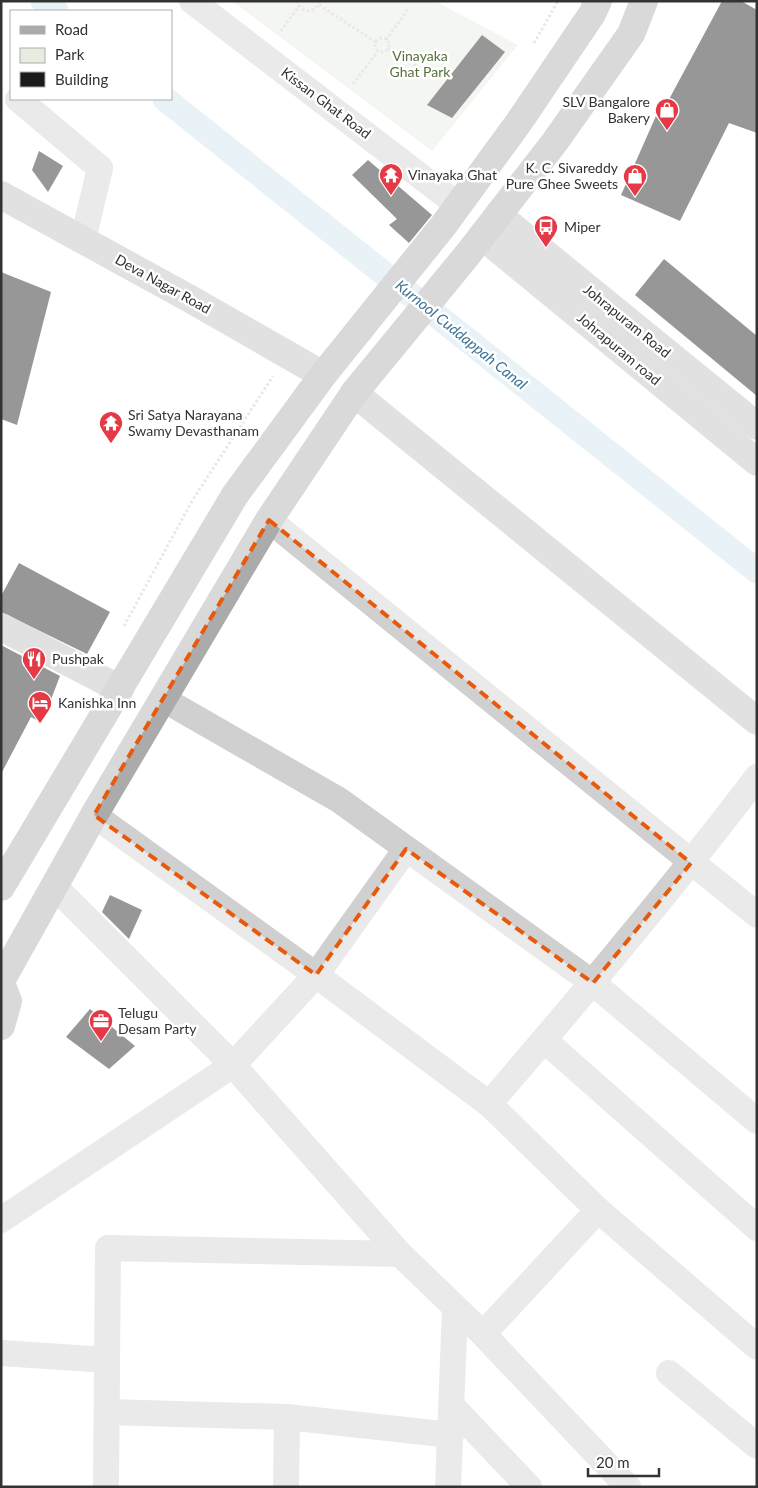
<svg xmlns="http://www.w3.org/2000/svg" width="758" height="1488" viewBox="0 0 758 1488" font-family="Lato,sans-serif">
  <style>
    .green { fill: #e6ecdf }
    .lines { fill: none; stroke-linecap: round; stroke-linejoin: round }
    .canal { stroke: #cfe2ee; stroke-width: 25 }
    .building { fill: #1a1a1a }
    .path { stroke: #cdcdcd; stroke-width: 3; stroke-dasharray: 2.5 2.5; stroke-linecap: butt }
    .street { stroke: #d0d0d0; stroke-width: 26 }
    .secondary { stroke: #bdbdbd; stroke-width: 28 }
    .primary { stroke: #ababab; stroke-width: 28 }
    .marked { fill: none; stroke: #e8590c; stroke-width: 4; stroke-dasharray: 10 6; stroke-linejoin: round }
    .labels { text-anchor: middle; stroke-width: 5; stroke-linejoin: round; paint-order: stroke }
    .park-label { font-size: 14px; fill: #56703f; stroke: #fff }
    .poi-label { font-size: 14px; fill: #333; stroke: #fff; text-anchor: start }
    .street-label { font-size: 14px; fill: #333; stroke: #fff }
    .water-label { font-size: 15px; font-style: italic; fill: #3f7597; stroke: #fff }
  </style>
  <rect width="100%" height="100%" fill="#fff"/>
  <!-- green -->
  <polygon class="green" points="232,1 435,1 518,45 432,151"/>
  <g class="lines">
    <!-- canal -->
    <g class="canal">
      <polyline points="43,1 56,11"/>
      <polyline points="165,99 757,571"/>
    </g>
  </g>
  <!-- building -->
  <g class="building">
    <polygon points="722,1 741,1 757,10 757,133 729,123 680,221 621,195 663,100 667,103"/>
    <polygon points="482,35 505,52 452,118 427,105"/>
    <polygon points="39,151 63,166 48,192 32,170"/>
    <polygon points="368,160 432,215 409,243 389,225 397,219 352,175"/>
    <polygon points="664,259 757,336 757,396 635,295"/>
    <polygon points="1,272 51,292 17,425 1,419"/>
    <polygon points="19,563 110,612 87,654 1,612 1,596"/>
    <polygon points="1,645 60,676 42,723 31,717 1,774"/>
    <polygon points="110,895 142,910 129,939 102,912"/>
    <polygon points="90,1009 135,1046 109,1069 66,1037"/>
  </g>
  <g class="lines">
    <!-- path -->
    <g class="path">
      <path d="M 296,1 C 302,14 315,14 320,1"/>
      <polyline points="319,5 376,42"/>
      <polyline points="281,31 299,6"/>
      <circle cx="382" cy="45" r="7"/>
      <polyline points="386,40 408,9"/>
      <polyline points="534,43 558,1"/>
      <polyline points="388,49 440,80"/>
      <polyline points="353,84 378,51"/>
      <polyline points="124,626 192,501 273,376"/>
    </g>
    <!-- street -->
    <g class="street">
      <polyline points="192,1 458,205"/>
      <polyline points="18,99 100,168 83,240"/>
      <polyline points="269,520 757,915"/>
      <polyline points="163,699 339,800 593,983 757,1121"/>
      <polyline points="94,815 316,975 489,1104 598,1210 757,1347"/>
      <polyline points="54,886 233,1065 400,1254 483,1334 628,1487"/>
      <polyline points="544,1040 757,1228"/>
      <path d="M 489,1104 C 581,997 672,889 757,777"/>
      <polyline points="1,1220 233,1065 316,975 406,849"/>
      <polyline points="483,1334 598,1210"/>
      <polyline points="1,1353 107,1360"/>
      <polyline points="669,1373 757,1446"/>
      <polyline points="452,1406 529,1487"/>
      <polyline points="107,1412 287,1417"/>
      <polyline points="106,1487 108,1248 400,1254"/>
      <polyline points="286,1487 287,1417 451,1435"/>
      <polyline points="448,1487 455,1309"/>
    </g>
    <!-- secondary -->
    <g class="secondary">
      <polyline points="1,195 192,300 323,375"/>
      <polyline points="498,215 757,426"/>
      <polyline points="482,236 757,462"/>
      <polyline points="354,393 757,721"/>
      <polyline points="1,627 120,689"/>
    </g>
    <!-- primary -->
    <g class="primary">
      <polyline points="1,887 235,495 323,375 443,226 519,122 592,14 598,1"/>
      <polyline points="1,981 94,815 269,520 354,393 468,254 554,143 631,34 644,1"/>
      <polyline points="1,983 8,1001 1,1026"/>
    </g>
  </g>
  <!-- marked area -->
  <path d="M0 0H758V1488H0ZM 269,520 L 691,863 L 593,983 L 406,849 L 316,975 L 94,815 Z" fill="#fff" fill-opacity=".55" fill-rule="evenodd"/>
  <path class="marked" d="M 269,520 L 691,863 L 593,983 L 406,849 L 316,975 L 94,815 Z"/>
  <!-- icons -->
  <defs>
    <g id="shop-pin" transform="scale(1.25)"><path d="M0 17L-7.5 6A9.5 9.5 0 1 1 7.5 6Z" fill="#e63946" stroke="#fff"/><path d="M-5-2.5h2.3a2.7 3.5 0 0 1 5.4 0H5L5.5 6h-11ZM-1.5-2.5h3a1.5 2.3 0 0 0-3 0Z" fill="#fff"/></g>
    <g id="temple-pin" transform="scale(1.25)"><path d="M0 17L-7.5 6A9.5 9.5 0 1 1 7.5 6Z" fill="#e63946" stroke="#fff"/><path d="M0-6L5-2H3V0L6.5 2.5H4V6H1.5V3h-3V6H-4V2.5H-6.5L-3 0V-2H-5Z" fill="#fff"/></g>
    <g id="bus-pin" transform="scale(1.25)"><path d="M0 17L-7.5 6A9.5 9.5 0 1 1 7.5 6Z" fill="#e63946" stroke="#fff"/><path d="M-5-6H5V4H4V6H2V4H-2V6H-4V4H-5ZM-3.5-4V0h7V-4ZM-3.5 1.2v1.5H-2V1.2ZM2 1.2v1.5H3.5V1.2Z" fill="#fff"/></g>
    <g id="restaurant-pin" transform="scale(1.25)"><path d="M0 17L-7.5 6A9.5 9.5 0 1 1 7.5 6Z" fill="#e63946" stroke="#fff"/><path d="M-5-6h1v4h1v-4h1v4h1v-4h1v5L-1.5 .5V6h-2V.5L-5-1ZM5-6V6H3V1.5H1.5Q1.5-4 5-6Z" fill="#fff"/></g>
    <g id="hotel-pin" transform="scale(1.25)"><path d="M0 17L-7.5 6A9.5 9.5 0 1 1 7.5 6Z" fill="#e63946" stroke="#fff"/><path d="M-6-4.5h1.5V1H6V5H4.5V3h-9V5H-6ZM-4 0a1.8 1.8 0 1 1 3.6 0ZM.5 0V-2.5h3Q6-2.5 6 0Z" fill="#fff"/></g>
    <g id="office-pin" transform="scale(1.25)"><path d="M0 17L-7.5 6A9.5 9.5 0 1 1 7.5 6Z" fill="#e63946" stroke="#fff"/><path d="M-6-3h4V-5.5h4V-3h4V5H-6ZM-1-4.5V-3h2v-1.5ZM-6 0V1H6V0Z" fill="#fff"/></g>
  </defs>
  <g fill-rule="evenodd">
    <use href="#shop-pin" x="667" y="110"/>
    <use href="#temple-pin" x="391" y="175"/>
    <use href="#shop-pin" x="635" y="176"/>
    <use href="#bus-pin" x="546" y="227"/>
    <use href="#temple-pin" x="111" y="423"/>
    <use href="#restaurant-pin" x="34" y="659"/>
    <use href="#hotel-pin" x="40" y="703"/>
    <use href="#office-pin" x="101" y="1021"/>
  </g>
  <g class="labels">
    <!-- park labels -->
    <g class="park-label">
      <text x="420" y="61">Vinayaka<tspan x="420" dy="16">Ghat Park</tspan></text>
    </g>
    <!-- poi labels -->
    <g class="poi-label">
      <text x="650" y="107" text-anchor="end">SLV Bangalore<tspan x="650" dy="16">Bakery</tspan></text>
      <text x="618" y="173" text-anchor="end">K. C. Sivareddy<tspan x="618" dy="16">Pure Ghee Sweets</tspan></text>
      <text x="408" y="180">Vinayaka Ghat</text>
      <text x="564" y="232">Miper</text>
      <text x="128" y="420">Sri Satya Narayana<tspan x="128" dy="16">Swamy Devasthanam</tspan></text>
      <text x="52" y="664">Pushpak</text>
      <text x="58" y="708">Kanishka Inn</text>
      <text x="118" y="1018">Telugu<tspan x="118" dy="16">Desam Party</tspan></text>
    </g>
    <!-- street labels -->
    <g class="street-label">
      <text transform="translate(326 103) rotate(37)" y="5">Kissan Ghat Road</text>
      <text transform="translate(163 284) rotate(29)" y="5">Deva Nagar Road</text>
      <text transform="translate(627 321) rotate(39)" y="5">Johrapuram Road</text>
      <text transform="translate(619 349) rotate(40)" y="5">Johrapuram road</text>
    </g>
    <!-- water labels -->
    <g class="water-label">
      <text transform="translate(461 335) rotate(39)" y="5">Kurnool Cuddappah Canal</text>
    </g>
  </g>
  <!-- border -->
  <rect width="758" height="1488" fill="none" stroke="#333333" stroke-width="5"/>
  <!-- legend -->
  <rect x="10" y="10" width="162" height="90" fill="#ffffff" stroke="#adadad"/>
  <rect x="20" y="26" width="25" height="8" fill="#ababab" stroke="#adadad"/>
  <text x="55" y="35" font-size="15" fill="#333333">Road</text>
  <rect x="20" y="48" width="25" height="15" fill="#e6ecdf" stroke="#adadad"/>
  <text x="55" y="60" font-size="15" fill="#333333">Park</text>
  <rect x="20" y="72" width="25" height="15" fill="#1a1a1a" stroke="#adadad"/>
  <text x="55" y="85" font-size="15" fill="#333333">Building</text>
  <!-- scale -->
  <path d="M588 1468v8h71v-8" fill="none" stroke="#333333" stroke-width="2.5"/>
  <text x="596" y="1468" font-size="15" fill="#333333" stroke="#ffffff" stroke-width="4" paint-order="stroke">20 m</text>
</svg>
